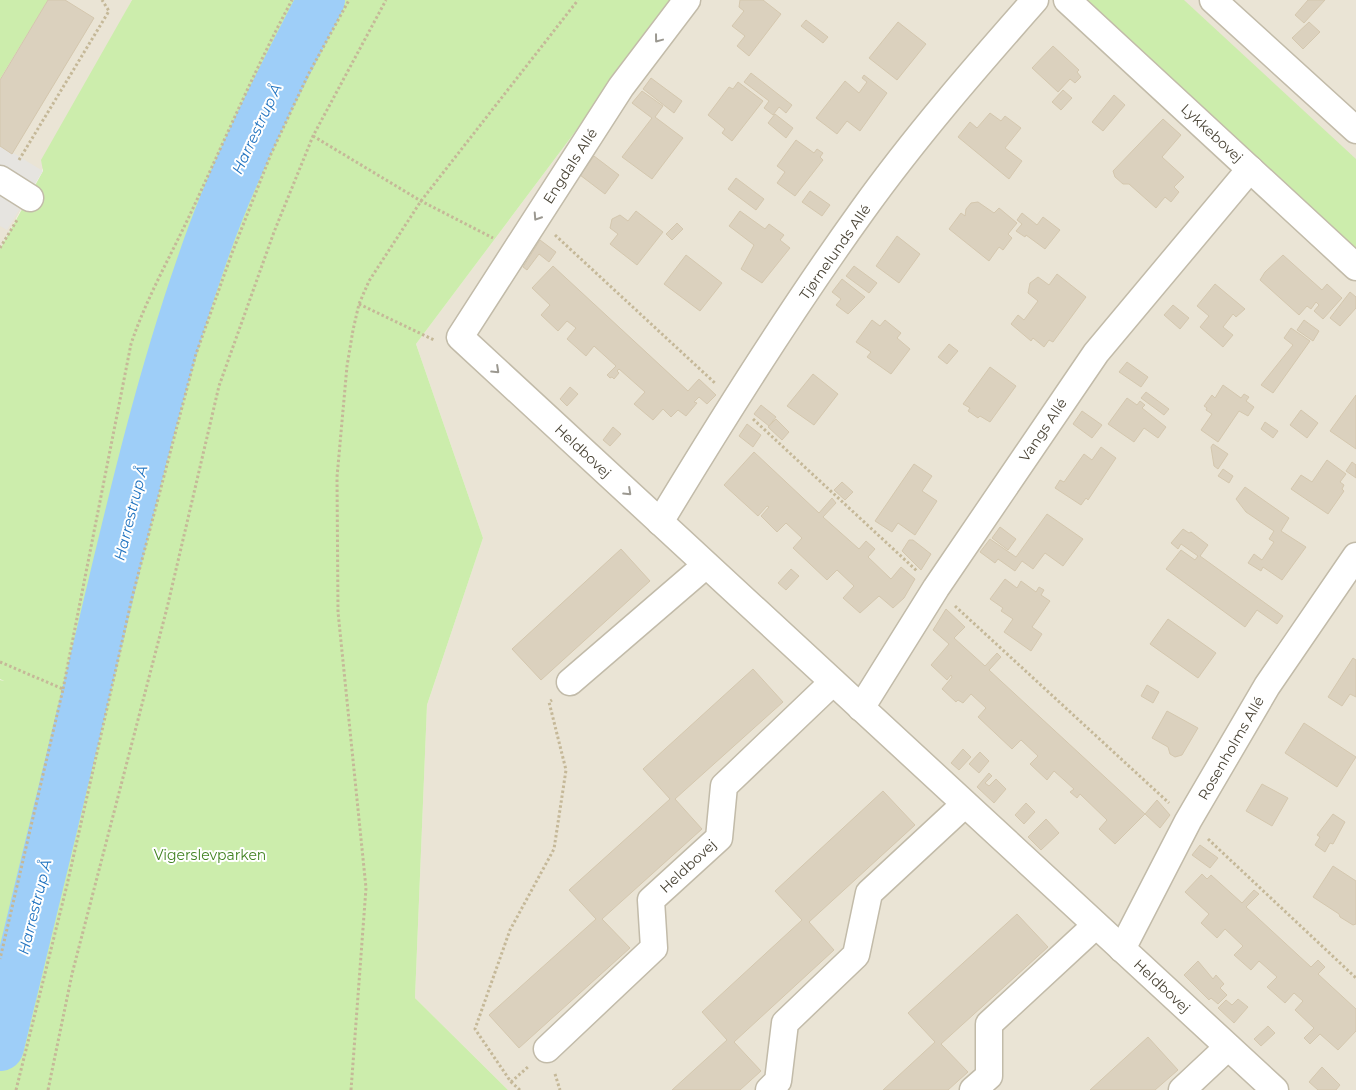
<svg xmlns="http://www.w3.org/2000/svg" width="1356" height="1090" viewBox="0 0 1356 1090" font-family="Montserrat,sans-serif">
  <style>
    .residential { fill: #eae4d5 }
    .green { fill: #ccedac }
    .parking { fill: #e6e4e0 }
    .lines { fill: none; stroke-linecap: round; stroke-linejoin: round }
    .river { stroke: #9ecef8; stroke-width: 48 }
    .building { fill: #dbd1be; stroke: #d4c7ae }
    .minor-casing { stroke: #c2bba9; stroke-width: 29 }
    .path { stroke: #c5b898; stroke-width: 3; stroke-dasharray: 2.5 2.5; stroke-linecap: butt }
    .minor { stroke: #fff; stroke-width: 26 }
    .oneway { stroke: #9b9890 }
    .labels { text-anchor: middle; stroke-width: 4; stroke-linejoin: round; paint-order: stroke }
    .street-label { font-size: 14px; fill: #494335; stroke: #fff }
    .park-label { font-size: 14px; fill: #418222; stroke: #fff }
    .water-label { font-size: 15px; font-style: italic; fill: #2375c1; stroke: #fff }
  </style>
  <rect width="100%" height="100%" fill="#f5f2e7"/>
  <!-- residential -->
  <g class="residential">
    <polygon points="0,0 132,0 0,249"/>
    <polygon points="674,0 1356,0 1356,1090 508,1090 415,998 427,705 483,538 416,344"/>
  </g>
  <!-- green -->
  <g class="green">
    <polygon points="0,0 48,0 0,79"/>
    <polygon points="132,0 674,0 416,344 483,538 427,705 415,998 508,1090 0,1090 0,680 4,681 0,679 0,249 43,171 41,160"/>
    <polygon points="1080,0 1184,0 1356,159 1356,251"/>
  </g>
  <!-- parking -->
  <polygon class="parking" points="0,145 43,171 7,230 0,226"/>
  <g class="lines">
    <!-- river -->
    <path class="river" d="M 0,1047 C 34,904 69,761 104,618 C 132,500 160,381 200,266 C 231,173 276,87 321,0"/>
  </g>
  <!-- building -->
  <g class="building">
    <polygon points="48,0 65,0 94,18 12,154 0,146 0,80"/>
    <polygon points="740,0 763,0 781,14 749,56 737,46 745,36 732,26 744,11 739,7"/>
    <polygon points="1308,0 1325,0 1304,23 1295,15"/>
    <polygon points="806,20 828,37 823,43 801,26"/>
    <polygon points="898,22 926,44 897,80 869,58"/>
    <polygon points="1309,22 1320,32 1303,49 1292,38"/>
    <polygon points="1053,46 1079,70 1077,72 1081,77 1075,83 1070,79 1058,92 1032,68"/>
    <polygon points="751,73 792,105 786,113 779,107 773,115 764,108 769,101 744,82"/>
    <polygon points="864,75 887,93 860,131 847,121 837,134 816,118 845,81 859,93 867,82 862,78"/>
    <polygon points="651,78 682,101 674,113 643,89"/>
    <polygon points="738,82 763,101 732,141 722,133 725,129 708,115 729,87 733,89"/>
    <polygon points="1063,90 1072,98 1061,110 1052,102"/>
    <polygon points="642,91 663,106 655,117 683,138 652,179 622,157 652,118 632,103"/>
    <polygon points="1114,95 1125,105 1103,131 1092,122"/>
    <polygon points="990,113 1001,121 1005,116 1021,128 1005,148 1022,161 1009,179 958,137 970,122 977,128"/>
    <polygon points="775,114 793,128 786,138 768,123"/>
    <polygon points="1163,119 1181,135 1162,157 1184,177 1174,187 1179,192 1171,202 1165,197 1156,208 1129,184 1123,184 1115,177 1113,171"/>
    <polygon points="796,140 814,153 817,149 823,153 820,157 823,160 795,196 777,183 785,172 777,166"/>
    <polygon points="594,156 619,175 605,194 580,175"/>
    <polygon points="736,178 764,199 756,210 728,189"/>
    <polygon points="810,191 830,205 822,216 802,202"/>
    <polygon points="978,202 994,213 999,208 1017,223 1008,234 1012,238 1003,250 999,247 989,261 949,229 961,213 965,216 966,209 971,203"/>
    <polygon points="636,211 663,232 637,265 610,244 618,234 610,228 612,219 620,215 628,221"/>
    <polygon points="740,211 765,229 769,224 784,235 780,240 790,248 762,283 741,269 754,245 729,226"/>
    <polygon points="1022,213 1037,225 1043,217 1060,230 1045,249 1026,235 1025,237 1016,231 1022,224 1017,220"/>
    <polygon points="677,223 683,229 672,240 666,234"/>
    <polygon points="897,236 920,254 899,283 876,266"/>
    <polygon points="540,240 556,252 549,262 539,254 527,270 523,267"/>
    <polygon points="686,255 722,283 700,311 664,284"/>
    <polygon points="1283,255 1322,290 1327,284 1342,298 1323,319 1314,311 1319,305 1316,302 1311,309 1307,306 1299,315 1260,280 1265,272"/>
    <polygon points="553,266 688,391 699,379 716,395 707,404 699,397 694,402 697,403 686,416 678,410 671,417 663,409 653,420 634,404 645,392 619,369 617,371 619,373 614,379 612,377 610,378 607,375 616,366 594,346 586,356 567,339 576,328 567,321 558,331 541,315 550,305 532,288"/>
    <polygon points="854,266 877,283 869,293 846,276"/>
    <polygon points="1057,274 1086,297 1053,342 1049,340 1044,347 1033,338 1031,341 1011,324 1018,315 1024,320 1038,301 1028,293 1030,283 1038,277 1049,285"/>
    <polygon points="842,279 865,297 848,314 836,305 841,299 832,292"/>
    <polygon points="1215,284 1245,309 1236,317 1233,314 1223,327 1233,335 1223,347 1200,327 1209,316 1197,306"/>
    <polygon points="1350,292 1356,297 1356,308 1340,326 1330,318"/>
    <polygon points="1173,305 1189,318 1180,329 1164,315"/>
    <polygon points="872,320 880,326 885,320 901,333 897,338 910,349 891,374 867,357 871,352 856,342"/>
    <polygon points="1304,320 1319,331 1313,341 1297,330"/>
    <polygon points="1291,328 1310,341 1273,393 1261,385 1293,345 1284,338"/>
    <polygon points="949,344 958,351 947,364 938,357"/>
    <polygon points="1127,362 1148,377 1141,387 1119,372"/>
    <polygon points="990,367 1016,386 990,422 980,416 978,418 968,411 970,408 963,404"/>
    <polygon points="813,374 838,394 814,425 787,406"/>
    <polygon points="1223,385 1241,398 1244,394 1249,397 1246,401 1254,407 1248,416 1239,411 1218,442 1201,430 1212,414 1206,410 1207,408 1204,406 1212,395 1215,398"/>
    <polygon points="570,387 578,394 567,406 560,399"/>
    <polygon points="1146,392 1169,409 1164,415 1141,398"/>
    <polygon points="1356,395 1356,449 1330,431"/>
    <polygon points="1127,398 1137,405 1140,401 1145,405 1142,408 1166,427 1158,438 1144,428 1134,442 1108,424"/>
    <polygon points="761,405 776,417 769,426 754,414"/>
    <polygon points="1301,410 1318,423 1307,438 1290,425"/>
    <polygon points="1082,411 1102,425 1092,438 1073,424"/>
    <polygon points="776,419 789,432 782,440 768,427"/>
    <polygon points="1265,422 1278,431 1273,438 1261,429"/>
    <polygon points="747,424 761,435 753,447 739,436"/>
    <polygon points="613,427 621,434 610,446 603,440"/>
    <polygon points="1213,444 1228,454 1218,469 1214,466 1211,447"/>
    <polygon points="1101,447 1116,458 1088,500 1086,498 1081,505 1055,488 1060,480 1064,482 1084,454 1092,460"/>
    <polygon points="754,452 819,513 832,498 836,503 823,517 859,549 866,541 875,549 868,557 891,579 901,567 915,579 904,598 893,608 879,596 860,613 843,598 854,586 837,570 827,580 793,548 802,538 786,523 777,532 761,516 769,507 767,506 758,516 724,485"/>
    <polygon points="1327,460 1346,474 1340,482 1344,485 1342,489 1344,491 1328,514 1291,489 1301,475 1312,482"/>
    <polygon points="1352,462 1356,465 1356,478 1346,471"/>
    <polygon points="914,464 932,476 922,491 937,501 915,535 898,523 892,532 875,521"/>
    <polygon points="1223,469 1233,476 1229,483 1218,476"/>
    <polygon points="842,482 853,492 845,500 834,490"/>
    <polygon points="1245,487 1289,518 1281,531 1306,547 1282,580 1263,567 1261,571 1248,563 1254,554 1262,560 1274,542 1269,539 1274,531 1246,512 1236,499"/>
    <polygon points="1047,514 1083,539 1063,566 1045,553 1033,569 1022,561 1015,571 998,559 995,563 980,552 990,539 1016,557"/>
    <polygon points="1000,527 1016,539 1008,550 992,538"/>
    <polygon points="1183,529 1189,533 1191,532 1208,545 1200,556 1283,616 1277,624 1257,610 1245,627 1166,569 1181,550 1195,560 1198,556 1181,544 1178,549 1171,543"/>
    <polygon points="909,540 913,540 931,554 921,570 902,551"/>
    <polygon points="621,549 650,581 541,680 512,649"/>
    <polygon points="791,569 799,576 786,590 778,583"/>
    <polygon points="1005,579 1017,588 1021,581 1036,592 1039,587 1044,590 1041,595 1050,601 1032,627 1042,634 1031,651 1004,632 1013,619 1001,611 1003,608 990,599"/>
    <polygon points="946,609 965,627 954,638 985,666 997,653 1001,657 989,670 1145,814 1115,844 1099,829 1107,820 1080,794 1077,798 1070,792 1074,789 1054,771 1047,780 1030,764 1038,756 1021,740 1012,749 978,717 986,708 971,694 963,703 958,700 956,702 942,689 952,677 951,675 947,680 931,665 949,644 933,630"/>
    <polygon points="1168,619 1216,653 1198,678 1150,644"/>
    <polygon points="1353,658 1356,660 1356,697 1350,694 1342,706 1328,697"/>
    <polygon points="753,669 783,702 675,799 702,829 602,919 630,948 519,1048 489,1015 596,919 569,890 670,799 643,769"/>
    <polygon points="1147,685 1159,692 1153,703 1141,696"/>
    <polygon points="1167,711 1198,728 1182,755 1175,757 1170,754 1168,747 1152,738"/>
    <polygon points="1304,723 1356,757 1337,787 1285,753"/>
    <polygon points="963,749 971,757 959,770 951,763"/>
    <polygon points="980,752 989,761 979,773 969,764"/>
    <polygon points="989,773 992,776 985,783 989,786 996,779 1006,789 994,803 977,787"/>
    <polygon points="1262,784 1288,798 1272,826 1246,811"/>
    <polygon points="883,791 915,825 809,922 834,950 734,1042 761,1071 740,1090 672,1090 727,1040 702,1012 802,920 775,891"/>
    <polygon points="1157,800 1170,815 1160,828 1145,814"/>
    <polygon points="1026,803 1035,812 1024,824 1015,815"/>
    <polygon points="1333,814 1345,822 1333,844 1330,843 1325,852 1315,845 1320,837 1317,835"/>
    <polygon points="1046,819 1059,833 1041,850 1028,837"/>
    <polygon points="1200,845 1218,858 1210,868 1192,855"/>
    <polygon points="1333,866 1356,881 1356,924 1353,925 1340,917 1339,914 1313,897"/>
    <polygon points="1202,874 1207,879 1211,875 1242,903 1254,890 1259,894 1246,907 1311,967 1318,960 1325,967 1318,974 1356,1009 1356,1031 1338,1050 1320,1034 1310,1044 1304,1038 1314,1028 1295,1010 1303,1001 1294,993 1285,1003 1267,987 1277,977 1259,961 1251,970 1234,955 1243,946 1225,929 1217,938 1201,923 1209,914 1185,892"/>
    <polygon points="1017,914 1048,947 941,1044 968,1072 948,1090 883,1090 935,1042 908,1013"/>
    <polygon points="1198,961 1213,979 1216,975 1224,984 1220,988 1227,995 1218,1004 1211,998 1209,1000 1184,975"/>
    <polygon points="1238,999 1248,1007 1234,1023 1218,1008 1226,1000 1232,1005"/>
    <polygon points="1268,1026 1275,1033 1261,1046 1254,1039"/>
    <polygon points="1148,1037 1178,1070 1155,1090 1090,1090"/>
    <polygon points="1322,1067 1340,1085 1336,1090 1318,1090 1309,1082"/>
  </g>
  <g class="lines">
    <!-- minor casing -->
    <g class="minor-casing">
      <g id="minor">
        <polyline points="687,0 621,87 460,337 1275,1090"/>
        <polyline points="1067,0 1356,267"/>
        <polyline points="1213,0 1356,130"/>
        <polyline points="0,179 30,198"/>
        <path d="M 660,522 C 724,416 790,311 862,211 C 915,137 975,68 1035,0"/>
        <polyline points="570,682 706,565"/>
        <polyline points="861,708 936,588 1096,353 1250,169"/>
        <polyline points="1122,949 1188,821 1267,686 1356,556"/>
        <polyline points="547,1049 654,948 651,900 719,838 724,786 833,682"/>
        <polyline points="769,1090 778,1081 785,1023 856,955 869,893 965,804"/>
        <polyline points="973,1090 989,1076 989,1024 1096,925"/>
        <polyline points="1182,1090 1228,1047"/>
      </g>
    </g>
    <!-- path -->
    <g class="path">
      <polyline points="313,136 421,201 493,238"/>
      <polyline points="19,160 109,11 102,0"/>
      <polyline points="555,235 716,384"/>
      <polyline points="0,248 17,220"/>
      <polyline points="359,304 434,340"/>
      <polyline points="753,419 917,571"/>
      <polyline points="955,606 1169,803"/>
      <polyline points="0,662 63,689 0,959"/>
      <path d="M 63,689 L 131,344 C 147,296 173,252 194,206 C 226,137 256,67 292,0"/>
      <polyline points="1208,839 1356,978"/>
      <polyline points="555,1074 560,1090"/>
      <polyline points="511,1082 529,1066"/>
      <polyline points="16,1090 67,885 132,598 196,354 232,253 271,154 308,75 349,0"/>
      <polyline points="48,1090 72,974 167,608 219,386 274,232 313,136 386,0"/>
      <polyline points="351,1090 366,888 338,612 337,477 347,366 353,330 359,304 369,281 421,201 578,0"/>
      <polyline points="520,1090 511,1082 475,1029 510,930 554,849 566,770 549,702 552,700"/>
    </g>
    <!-- minor -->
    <use href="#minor" class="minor"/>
  </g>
  <!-- one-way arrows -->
  <defs><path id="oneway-chevron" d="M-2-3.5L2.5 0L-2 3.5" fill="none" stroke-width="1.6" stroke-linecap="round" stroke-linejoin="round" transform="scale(1.25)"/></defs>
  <g class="oneway">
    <use href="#oneway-chevron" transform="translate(658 39) rotate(127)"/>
    <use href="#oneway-chevron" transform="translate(537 217) rotate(123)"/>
    <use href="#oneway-chevron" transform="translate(496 370) rotate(43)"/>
    <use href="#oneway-chevron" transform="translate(628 492) rotate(43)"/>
  </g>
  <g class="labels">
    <!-- street labels -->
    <g class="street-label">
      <text transform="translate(1212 133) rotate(43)" y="5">Lykkebovej</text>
      <text transform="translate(570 166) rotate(-57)" y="5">Engdals Allé</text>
      <text transform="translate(835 252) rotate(-55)" y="5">Tjørnelunds Allé</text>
      <text transform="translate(1043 430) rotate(-56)" y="5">Vangs Allé</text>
      <text transform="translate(583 451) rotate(43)" y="5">Heldbovej</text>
      <text transform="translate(1231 748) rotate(-60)" y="5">Rosenholms Allé</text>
      <text transform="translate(688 866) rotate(-43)" y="5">Heldbovej</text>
      <text transform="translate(1162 986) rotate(43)" y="5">Heldbovej</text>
    </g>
    <!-- park labels -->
    <g class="park-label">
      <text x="210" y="860">Vigerslevparken</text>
    </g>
    <!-- water labels -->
    <g class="water-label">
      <text transform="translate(257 129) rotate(-65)" y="5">Harrestrup Å</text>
      <text transform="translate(131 513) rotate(-76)" y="5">Harrestrup Å</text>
      <text transform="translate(35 907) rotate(-76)" y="5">Harrestrup Å</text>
    </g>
  </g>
</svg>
